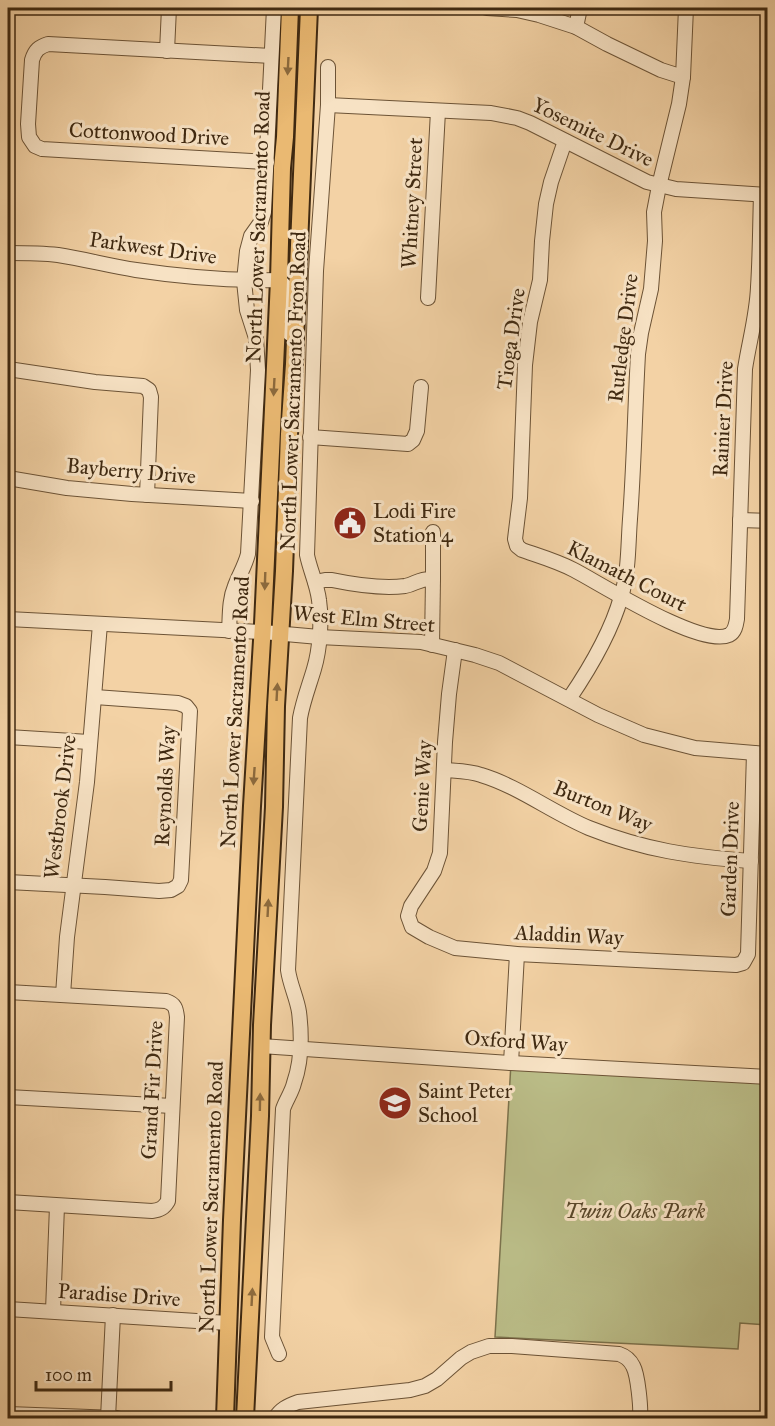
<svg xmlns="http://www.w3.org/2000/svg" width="775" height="1426" viewBox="0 0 775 1426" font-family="'IM FELL Great Primer',serif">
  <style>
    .green { fill: #babc87; stroke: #7c724c; stroke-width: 1.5 }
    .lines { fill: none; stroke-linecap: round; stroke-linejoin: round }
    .minor-casing { stroke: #6c5336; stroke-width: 16 }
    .major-casing { stroke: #3f2911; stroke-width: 20 }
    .minor { stroke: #f7e2c4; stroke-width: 14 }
    .major { stroke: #eab972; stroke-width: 16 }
    .oneway { fill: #8c6a3d }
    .labels { text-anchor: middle; stroke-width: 6; stroke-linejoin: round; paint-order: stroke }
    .street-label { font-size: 21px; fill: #3f2911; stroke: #f7e2c4 }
    .poi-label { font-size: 21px; fill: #3f2911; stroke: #f7e2c4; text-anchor: start }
    .park-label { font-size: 21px; font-style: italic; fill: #584629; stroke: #f7e2c4 }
  </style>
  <rect width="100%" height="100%" fill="#f3d2a5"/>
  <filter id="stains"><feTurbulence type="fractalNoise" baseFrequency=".00333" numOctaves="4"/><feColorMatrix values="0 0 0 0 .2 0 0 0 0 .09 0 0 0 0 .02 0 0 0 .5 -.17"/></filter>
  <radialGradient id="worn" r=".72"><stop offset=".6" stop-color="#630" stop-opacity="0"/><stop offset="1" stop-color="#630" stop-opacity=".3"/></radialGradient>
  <!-- green -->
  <polygon class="green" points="511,1063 767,1077 767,1325 740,1323 738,1349 495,1337"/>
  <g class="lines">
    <!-- minor casing -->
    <g class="minor-casing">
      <g id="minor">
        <polyline points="487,8 517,10 539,15 576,27 607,44 661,70 683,77"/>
        <polyline points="576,27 580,8"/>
        <polyline points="167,51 169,8"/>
        <polyline points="328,105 491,113 517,118 530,123 647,182 676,189 768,195"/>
        <path d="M 565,141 L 551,182 L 546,204 L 542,241 L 540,280 L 530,322 L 525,365 L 520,498 L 515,539 L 517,546 L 522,550 C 539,556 557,561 574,570 C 601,584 701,648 729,635 C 735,632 736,625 737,619 L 745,369 C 749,342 757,315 758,287 C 760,257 760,226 761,195"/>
        <path d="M 267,162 L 42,149 L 35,146 L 29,137 L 28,124 L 32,60 C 35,50 39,47 48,44 L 271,56"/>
        <path d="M 8,253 C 25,253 41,253 58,255 C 84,259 110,266 136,270 C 183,277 231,281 279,280 L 286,287 L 287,312 L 290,334"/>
        <polyline points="428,298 438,111"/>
        <polyline points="8,369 95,382 143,386 149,390 151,397 147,495"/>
        <polyline points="310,437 408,444 413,440 417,431 421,387"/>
        <polyline points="8,478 67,488 132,494 252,501"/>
        <polyline points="740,520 768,521"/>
        <path d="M 315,582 L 325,580 L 332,580 C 356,585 381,589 405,586 C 416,584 419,578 433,579 L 433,532"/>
        <polyline points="8,619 263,632 319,637 421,642 475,655 499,663 598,715 644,735 695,748 768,754"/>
        <path d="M 229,631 C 230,616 229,600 235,586 C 239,575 245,566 248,554 L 258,370 L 256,338 L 247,310 L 244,281 L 247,251 L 251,236 L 261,222 L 264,212 L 274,8"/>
        <polyline points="432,645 433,579"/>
        <polyline points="455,650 449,694 445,742 440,853 434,871 411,906 408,916 412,927 429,937 455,948 517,954 736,965 743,963 748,954 754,753"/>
        <path d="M 569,699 C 590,668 611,633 621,597 C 629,572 628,545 630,519 C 634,464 635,409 638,354 L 641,333 L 651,289 L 655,241 L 654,212 L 659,186 L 679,104 L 683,77 L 686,8"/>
        <polyline points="8,737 89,742"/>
        <path d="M 445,770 C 457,771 470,771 481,775 C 518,786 553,813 589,828 C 644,850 692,857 751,861"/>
        <polyline points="8,882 105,887 159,891 171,890 178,886 181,880 190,711 186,706 178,703 95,697"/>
        <path d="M 8,992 L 166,1001 C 175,1004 176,1008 177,1017 L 168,1201 C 164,1208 160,1210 152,1211 L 8,1202"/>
        <polyline points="63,995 67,937 87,782 100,624"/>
        <polyline points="261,1046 511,1063 768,1077"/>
        <polyline points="511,1063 517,954"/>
        <polyline points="8,1097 172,1106"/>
        <polyline points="8,1309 228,1323"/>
        <polyline points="53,1311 57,1206"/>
        <path d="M 279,1354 L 272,1337 L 283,1109 C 286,1100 292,1092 294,1083 C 302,1060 302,1036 299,1012 C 297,998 290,985 288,970 L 300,718 C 303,701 309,686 314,669 C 320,649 322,620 319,600 C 317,584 310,570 307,555 L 316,271 L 328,105 L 328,67"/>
        <polyline points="8,1414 117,1418"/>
        <polyline points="108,1418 113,1315"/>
        <path d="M 275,1418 C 281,1409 287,1406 298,1402 L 410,1390 L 425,1386 L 437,1379 L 461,1358 L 471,1352 L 489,1346 L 512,1346 L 619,1354 C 625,1356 630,1360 633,1366 C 638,1375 641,1408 640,1418"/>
      </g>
    </g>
    <!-- major casing -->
    <g class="major-casing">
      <g id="major">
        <polyline points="225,1418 232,1220 252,806 263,624 279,280 282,168 285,137 290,8"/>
        <polyline points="245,1418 260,1116 262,1025 274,807 276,706 284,571 289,434 294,364 309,8"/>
      </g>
    </g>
    <!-- minor -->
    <use href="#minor" class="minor"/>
    <!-- major -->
    <use href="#major" class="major"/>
  </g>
  <!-- one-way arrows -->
  <defs><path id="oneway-solid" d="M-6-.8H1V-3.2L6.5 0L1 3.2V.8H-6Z" transform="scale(1.5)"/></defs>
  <g class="oneway">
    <use href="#oneway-solid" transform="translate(288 66) rotate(93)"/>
    <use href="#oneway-solid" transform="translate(274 387) rotate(93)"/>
    <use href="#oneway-solid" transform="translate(265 581) rotate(92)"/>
    <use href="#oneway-solid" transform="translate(277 692) rotate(-87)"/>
    <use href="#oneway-solid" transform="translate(254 776) rotate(94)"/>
    <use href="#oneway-solid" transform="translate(268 908) rotate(-87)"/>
    <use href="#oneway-solid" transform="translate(260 1102) rotate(-89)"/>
    <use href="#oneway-solid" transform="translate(252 1297) rotate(-87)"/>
  </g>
  <!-- icons -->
  <defs>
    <g id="civic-disc" transform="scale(1.725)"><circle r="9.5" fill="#8f2418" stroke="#f7e2c4"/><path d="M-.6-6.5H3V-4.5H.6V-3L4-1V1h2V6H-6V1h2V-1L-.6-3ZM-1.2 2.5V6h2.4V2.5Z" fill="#fff"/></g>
    <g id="school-disc" transform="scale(1.725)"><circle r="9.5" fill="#8f2418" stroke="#f7e2c4"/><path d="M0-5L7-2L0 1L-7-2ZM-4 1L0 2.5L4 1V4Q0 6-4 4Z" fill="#fff"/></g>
  </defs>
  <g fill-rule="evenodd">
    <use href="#civic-disc" x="350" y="523"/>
    <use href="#school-disc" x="395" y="1103"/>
  </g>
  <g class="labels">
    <!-- street labels -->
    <g class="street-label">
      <text transform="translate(593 132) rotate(26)" y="7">Yosemite Drive</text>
      <text transform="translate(149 134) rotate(3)" y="7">Cottonwood Drive</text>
      <text transform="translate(412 203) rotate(-87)" y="7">Whitney Street</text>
      <text transform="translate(258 227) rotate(-88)" y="7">North Lower Sacramento Road</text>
      <text transform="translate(153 248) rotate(8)" y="7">Parkwest Drive</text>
      <text transform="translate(623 338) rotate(-83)" y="7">Rutledge Drive</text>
      <text transform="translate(511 339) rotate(-82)" y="7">Tioga Drive</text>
      <text transform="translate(293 391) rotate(-88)" y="7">North Lower Sacramento Fron Road</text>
      <text transform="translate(723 419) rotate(-87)" y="7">Rainier Drive</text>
      <text transform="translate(131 471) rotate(5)" y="7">Bayberry Drive</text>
      <text transform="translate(627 576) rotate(27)" y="7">Klamath Court</text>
      <text transform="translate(364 619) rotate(5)" y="7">West Elm Street</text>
      <text transform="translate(235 712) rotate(-87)" y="7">North Lower Sacramento Road</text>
      <text transform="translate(165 786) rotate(-87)" y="7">Reynolds Way</text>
      <text transform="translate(422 786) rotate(-87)" y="7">Genie Way</text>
      <text transform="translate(603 806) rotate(22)" y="7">Burton Way</text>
      <text transform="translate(60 807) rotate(-83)" y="7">Westbrook Drive</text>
      <text transform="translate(730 859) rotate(-88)" y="7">Garden Drive</text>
      <text transform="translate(569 935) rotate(3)" y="7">Aladdin Way</text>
      <text transform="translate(516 1041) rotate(4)" y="7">Oxford Way</text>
      <text transform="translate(152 1090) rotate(-87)" y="7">Grand Fir Drive</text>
      <text transform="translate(211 1197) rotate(-88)" y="7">North Lower Sacramento Road</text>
      <text transform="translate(119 1295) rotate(4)" y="7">Paradise Drive</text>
    </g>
    <!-- poi labels -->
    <g class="poi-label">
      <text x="373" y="518">Lodi Fire<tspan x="373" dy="24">Station 4</tspan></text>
      <text x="418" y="1098">Saint Peter<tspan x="418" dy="24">School</tspan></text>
    </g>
    <!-- park labels -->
    <g class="park-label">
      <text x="635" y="1218">Twin Oaks Park</text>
    </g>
  </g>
  <!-- margin -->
  <rect width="775" height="1426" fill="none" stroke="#f3d2a5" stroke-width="30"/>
  <rect x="9" y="9" width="757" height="1408" fill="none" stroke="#3f2911" stroke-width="3"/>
  <rect x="15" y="15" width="745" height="1396" fill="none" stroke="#3f2911" stroke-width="1.5"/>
  <!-- scale -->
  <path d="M36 1381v9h135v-9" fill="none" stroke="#3f2911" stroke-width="3"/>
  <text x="45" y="1381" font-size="18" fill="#3f2911" stroke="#f7e2c4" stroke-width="4.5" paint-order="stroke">100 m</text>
  <rect width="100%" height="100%" filter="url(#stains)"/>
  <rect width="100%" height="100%" fill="url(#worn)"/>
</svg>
